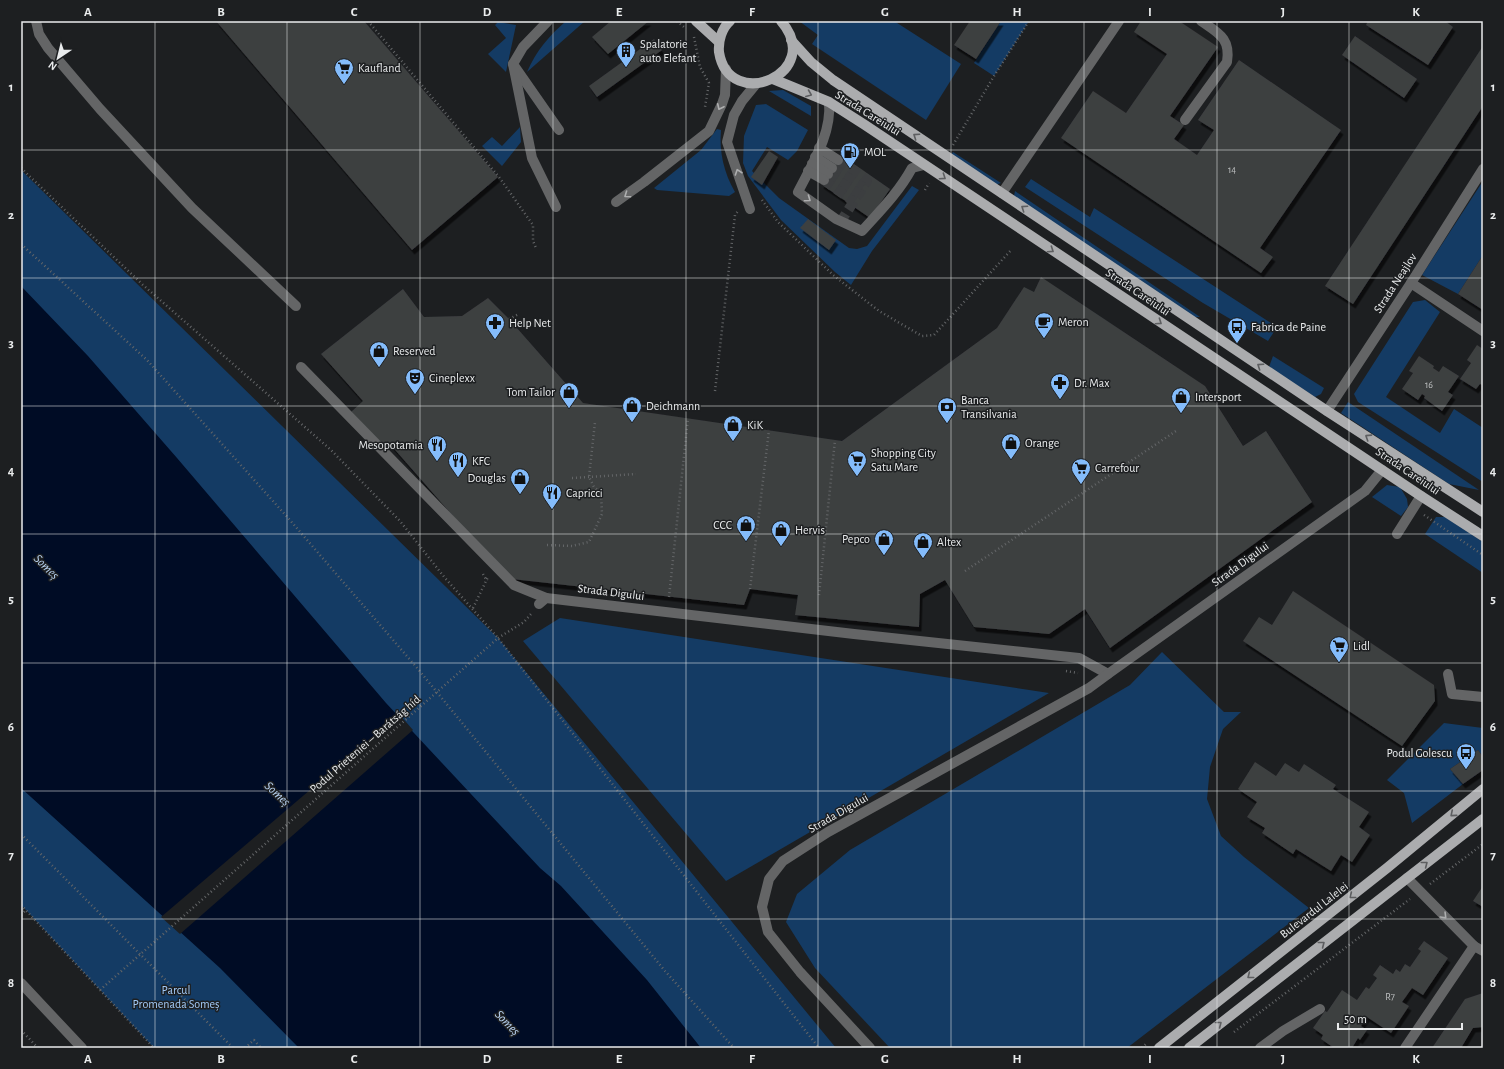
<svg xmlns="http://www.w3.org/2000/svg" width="1504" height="1069" viewBox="0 0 1504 1069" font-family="'Alegreya Sans',sans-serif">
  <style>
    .green { fill: #143b64 }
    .water { fill: #000c25 }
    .pier { fill: #1d1f21 }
    .building { fill: #3d3f41; filter: url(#shadow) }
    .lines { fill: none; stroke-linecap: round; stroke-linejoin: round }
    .minor-tunnel { stroke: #3c3e40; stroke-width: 10; stroke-dasharray: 10 5; stroke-linecap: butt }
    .path { stroke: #646668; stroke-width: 2.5; stroke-dasharray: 1 3; stroke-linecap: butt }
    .minor { stroke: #646566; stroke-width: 10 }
    .major { stroke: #abacae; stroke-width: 10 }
    .path-bridge { stroke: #646668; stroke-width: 2.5; stroke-dasharray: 1 3; stroke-linecap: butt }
    .oneway { stroke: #5d5e60 }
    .oneway2 { stroke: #aeafb0 }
    .grid { fill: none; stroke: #eaeced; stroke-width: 1; stroke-opacity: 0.55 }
    .labels { text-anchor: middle; stroke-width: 3; stroke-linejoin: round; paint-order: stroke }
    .number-label { font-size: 10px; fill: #bfc1c2 }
    .poi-label { font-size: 12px; fill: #eaeced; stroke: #1d1f21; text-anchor: start }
    .street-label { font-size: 12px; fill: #eaeced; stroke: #1d1f21 }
    .park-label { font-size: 12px; fill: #a2caf8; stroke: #1d1f21 }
    .water-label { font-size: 13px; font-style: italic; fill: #b8d2f1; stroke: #1d1f21 }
    .neatline { fill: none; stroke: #eaeced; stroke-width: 1.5 }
    .grid-label { font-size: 13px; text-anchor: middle; font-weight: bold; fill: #eaeced }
  </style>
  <defs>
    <filter id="shadow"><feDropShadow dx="2.5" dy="4.5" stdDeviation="0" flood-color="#0009"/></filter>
  </defs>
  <rect width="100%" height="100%" fill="#1d1f21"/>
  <!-- green -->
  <g class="green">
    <path d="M 566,21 L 585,21 L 527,72 C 536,51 549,36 566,21 Z"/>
    <polygon points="799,21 894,21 961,64 926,120 812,44 818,35"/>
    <polygon points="1001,21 1029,21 994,76 974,63"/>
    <polygon points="498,22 516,25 506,72 488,54 506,38 495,25"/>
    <polygon points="783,90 811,106 811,116 769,91"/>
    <polygon points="766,104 808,130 797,151 788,160 767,147 752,171 779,198 849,248 857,249 867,246 912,186 919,190 872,251 851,285 835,272 781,220 748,176 743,163 744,136 756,105"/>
    <polygon points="520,127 521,142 502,166 482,146 492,137 502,146"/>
    <path d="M 717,129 L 721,130 C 719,152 724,173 735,192 L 729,196 L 657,190 L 654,188 L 701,150 Z"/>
    <polygon points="953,152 1001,183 995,185 951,155"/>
    <polygon points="21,170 498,638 836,1048 154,1048 26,910 21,905"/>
    <polygon points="1031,179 1090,217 1094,208 1277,327 1268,341 1203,303 1025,187"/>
    <polygon points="1483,181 1483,255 1458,294 1422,275"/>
    <polygon points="1015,191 1200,317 1192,317 1014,196"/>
    <polygon points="1425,300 1440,312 1386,397 1440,433 1454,409 1483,428 1483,482 1358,402 1354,394 1413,302"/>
    <polygon points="1273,356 1324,388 1321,394 1315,397 1269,367"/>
    <polygon points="1348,402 1479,490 1449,484 1341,413"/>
    <polygon points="1387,485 1400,487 1407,499 1408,507 1401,516 1372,497"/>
    <polygon points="1436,517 1445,517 1483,542 1483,573 1425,534"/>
    <polygon points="560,618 1049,693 726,881 523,641"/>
    <polygon points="1162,652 1224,712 1241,712 1223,729 1210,767 1207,799 1221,836 1244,857 1309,908 1127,1048 890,1048 815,968 786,922 797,894 850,850 1130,685"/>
    <polygon points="1444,723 1483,728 1483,757 1478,750 1450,769 1463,784 1412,823 1404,793 1387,780"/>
  </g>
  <!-- water -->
  <polygon class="water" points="21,286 88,356 177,458 386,703 540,868 561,886 647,980 701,1048 299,1048 220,968 21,788"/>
  <!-- pier -->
  <polygon class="pier" points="399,714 413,730 180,934 161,917"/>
  <!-- building -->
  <g class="building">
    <polygon points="216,21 364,21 498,177 412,250"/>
    <polygon points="611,21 649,21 608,54 592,37"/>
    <polygon points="970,21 1001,21 976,59 954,45"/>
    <polygon points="1141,21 1179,21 1218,47 1170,116 1184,125 1174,139 1197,155 1214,130 1198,120 1239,60 1341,130 1260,248 1273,257 1261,273 1061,138 1093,91 1126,113 1167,54 1134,32"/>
    <polygon points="1368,21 1445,21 1453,27 1428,65 1366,25"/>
    <polygon points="1355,36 1417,79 1404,98 1342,55"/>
    <polygon points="654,39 662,50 597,97 589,86"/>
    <polygon points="1483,46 1483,106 1353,304 1325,286"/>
    <polygon points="769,151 778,157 762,185 751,177"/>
    <polygon points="841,155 890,189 870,218 821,184"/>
    <polygon points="808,219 836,240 829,250 800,228"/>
    <polygon points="1483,255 1483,310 1458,294"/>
    <polygon points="1041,277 1205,386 1243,446 1266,431 1312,502 1110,648 1085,609 1049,634 974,627 945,580 920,594 919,627 795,615 798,595 750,589 744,605 512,579 468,533 389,443 381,446 351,412 363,401 321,354 403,289 424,317 462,316 488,298 509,319 583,403 842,441 997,328 1024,287 1034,292"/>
    <polygon points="1477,345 1483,349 1483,385 1480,384 1476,389 1460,379 1471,363 1467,360"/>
    <polygon points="1419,356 1434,366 1433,368 1439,372 1443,366 1459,376 1448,392 1453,395 1442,411 1424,398 1425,396 1422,394 1418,400 1402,389 1413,373 1409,371"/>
    <polygon points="1293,591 1434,685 1435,701 1402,746 1243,641 1259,617 1272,625"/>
    <polygon points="1478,750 1483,757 1483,770 1463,784 1450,769"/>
    <polygon points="1255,762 1276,776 1285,763 1299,772 1304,764 1336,785 1333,789 1369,812 1359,827 1370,835 1352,862 1341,855 1331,871 1296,849 1293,854 1262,833 1265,828 1247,817 1257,802 1238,789"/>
    <polygon points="1483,886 1483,907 1473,901"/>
    <polygon points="1424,941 1448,958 1423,995 1412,988 1402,1002 1409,1006 1391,1033 1367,1017 1361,1026 1367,1030 1360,1040 1358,1038 1352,1048 1334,1048 1321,1039 1323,1035 1313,1028 1325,1011 1327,1012 1342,990 1357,1000 1366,987 1369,989 1377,978 1373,975 1380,965 1393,974 1396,969 1400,972 1405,964 1410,967 1421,951 1418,949"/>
    <polygon points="1483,993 1483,1027 1473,1028 1461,1048 1432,1048 1465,999"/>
  </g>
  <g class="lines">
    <!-- minor-tunnel -->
    <g class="minor-tunnel">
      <polyline points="838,160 867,181 841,221"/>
      <polyline points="832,168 863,187"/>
      <polyline points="828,174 859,194"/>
      <polyline points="824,180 854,202"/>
    </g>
    <!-- path -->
    <g class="path">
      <polyline points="368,21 499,177 533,225 533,241 536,248"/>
      <polyline points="677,21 684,27"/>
      <polyline points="694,37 700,67 709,83 705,107"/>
      <polyline points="953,145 994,76 1029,21"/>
      <polyline points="21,168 143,285 331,450 400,521 445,578 498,638 819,1048"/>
      <polyline points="925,190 929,183"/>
      <polyline points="762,200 778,222 833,275 879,311 922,336 934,335 1012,249"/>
      <polyline points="21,244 147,360 289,519 418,669 665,971 734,1048"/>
      <polyline points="509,319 519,314"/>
      <polyline points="715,391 735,215 738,211"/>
      <polyline points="572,478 636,474"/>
      <polyline points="1424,515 1483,555"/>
      <polyline points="547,545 572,546 589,542 602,514 601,493 594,487 589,477 595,422"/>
      <polyline points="965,571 1176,431"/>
      <polyline points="483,574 487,581"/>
      <polyline points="750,589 769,430"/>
      <polyline points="819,595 835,440"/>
      <polyline points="669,597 688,418"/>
      <polyline points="473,608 488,577"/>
      <polyline points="498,638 524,622 531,614"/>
      <polyline points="1066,671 1078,673"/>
      <polyline points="21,834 233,1048"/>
      <polyline points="1430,884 1483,844"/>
      <polyline points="21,905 154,1048"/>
      <polyline points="21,915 26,910"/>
      <polyline points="21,1030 38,1048"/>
      <polyline points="1234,1032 1410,899"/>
      <polyline points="245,1048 254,1040 261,1048"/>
      <polyline points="1142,1048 1146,1044"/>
    </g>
    <!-- minor -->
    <g class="minor">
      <polyline points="36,21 39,34 48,48 100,109 192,208 296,306"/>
      <polyline points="548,21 523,47 513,64 559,130"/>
      <polyline points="513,64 532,158 556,207"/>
      <path d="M 829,102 C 832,134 812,164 798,192 L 836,219 L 862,231 C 880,211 899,192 912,168 L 924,165"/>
      <path d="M 1185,120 L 1227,62 C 1231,38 1218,33 1201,21"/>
      <polyline points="819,148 838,160"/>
      <polyline points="815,157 832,168"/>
      <polyline points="812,164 828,174"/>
      <polyline points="808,171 824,180"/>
      <polyline points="1002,193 1119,21"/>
      <polyline points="616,202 644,182 709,131 722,104 725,95 726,69"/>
      <polyline points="750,209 727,142 734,115 742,101 756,84"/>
      <polyline points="1411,283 1483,331"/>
      <polyline points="301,367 514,585 546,598"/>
      <polyline points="1327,411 1411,283 1483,169"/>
      <polyline points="1397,534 1421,496"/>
      <polyline points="539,604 546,598 854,634 1079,658 1108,674 1365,491 1382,470"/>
      <polyline points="1448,674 1452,694 1483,697"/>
      <polyline points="1407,878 1474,946 1483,951"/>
      <polyline points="21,983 82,1048"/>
      <polyline points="870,1048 800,972 768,932 762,907 769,879 783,861 828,832 1089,688 1108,674"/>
      <polyline points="1260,1048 1283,1031 1320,1009"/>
      <polyline points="1405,1048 1474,946"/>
    </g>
    <!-- major -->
    <g class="major">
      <polyline points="696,21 719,42"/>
      <path d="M 730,21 C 722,28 718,41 719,52 C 729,114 826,73 781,21"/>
      <polyline points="791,40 811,62 833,80 1327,411 1483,512"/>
      <polyline points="773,79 829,102 865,125 1421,496 1483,536"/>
      <polyline points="1159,1048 1387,868 1483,789"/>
      <polyline points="1189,1048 1483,819"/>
    </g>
    <!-- path-bridge -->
    <g class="path-bridge">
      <polyline points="494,565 495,561"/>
      <polyline points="100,990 498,638"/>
    </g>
  </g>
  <!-- one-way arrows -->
  <defs><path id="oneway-chevron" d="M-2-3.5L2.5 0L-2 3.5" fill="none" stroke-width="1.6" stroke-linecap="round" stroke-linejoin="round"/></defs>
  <g class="oneway">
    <use href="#oneway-chevron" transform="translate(809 94) rotate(22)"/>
    <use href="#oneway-chevron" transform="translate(916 136) rotate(-146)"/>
    <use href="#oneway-chevron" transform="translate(943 177) rotate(34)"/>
    <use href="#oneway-chevron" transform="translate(1024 208) rotate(-146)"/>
    <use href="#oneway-chevron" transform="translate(1051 250) rotate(34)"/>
    <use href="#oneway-chevron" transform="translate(1159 322) rotate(34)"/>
    <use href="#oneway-chevron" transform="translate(1260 366) rotate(-146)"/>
    <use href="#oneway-chevron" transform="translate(1368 437) rotate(-147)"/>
    <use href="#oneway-chevron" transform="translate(1453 814) rotate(140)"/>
    <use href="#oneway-chevron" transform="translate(1425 864) rotate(-38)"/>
    <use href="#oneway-chevron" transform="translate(1352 896) rotate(142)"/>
    <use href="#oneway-chevron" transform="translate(1322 944) rotate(-38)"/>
    <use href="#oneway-chevron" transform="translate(1250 976) rotate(142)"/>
    <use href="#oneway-chevron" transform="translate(1219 1024) rotate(-38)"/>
  </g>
  <g class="oneway2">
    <use href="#oneway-chevron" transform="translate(720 107) rotate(115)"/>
    <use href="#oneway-chevron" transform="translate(738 172) rotate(-109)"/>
    <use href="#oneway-chevron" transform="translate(627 195) rotate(145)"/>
    <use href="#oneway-chevron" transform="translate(808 199) rotate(35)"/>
    <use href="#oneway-chevron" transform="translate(1444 916) rotate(45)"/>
  </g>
  <!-- grid -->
  <path class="grid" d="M 155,21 L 155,1048M 287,21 L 287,1048M 420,21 L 420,1048M 553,21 L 553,1048M 686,21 L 686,1048M 818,21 L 818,1048M 951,21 L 951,1048M 1084,21 L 1084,1048M 1217,21 L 1217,1048M 1349,21 L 1349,1048M 21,150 L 1483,150M 21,278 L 1483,278M 21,406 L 1483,406M 21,534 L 1483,534M 21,663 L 1483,663M 21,791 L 1483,791M 21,919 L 1483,919"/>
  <!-- icons -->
  <defs>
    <g id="building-pin" transform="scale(1)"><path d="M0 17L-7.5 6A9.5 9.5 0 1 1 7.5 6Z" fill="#84bcfb" stroke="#1d1f21"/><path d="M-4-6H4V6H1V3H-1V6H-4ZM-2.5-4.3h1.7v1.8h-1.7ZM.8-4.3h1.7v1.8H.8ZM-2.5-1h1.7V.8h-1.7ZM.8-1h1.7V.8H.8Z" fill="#111"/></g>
    <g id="supermarket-pin" transform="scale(1)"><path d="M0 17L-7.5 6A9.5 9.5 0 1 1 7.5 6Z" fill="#84bcfb" stroke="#1d1f21"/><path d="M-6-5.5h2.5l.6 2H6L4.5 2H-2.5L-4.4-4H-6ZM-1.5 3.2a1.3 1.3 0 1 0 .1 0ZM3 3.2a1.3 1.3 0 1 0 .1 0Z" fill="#111"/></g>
    <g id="fuel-pin" transform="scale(1)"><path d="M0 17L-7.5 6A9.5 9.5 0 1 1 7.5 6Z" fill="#84bcfb" stroke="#1d1f21"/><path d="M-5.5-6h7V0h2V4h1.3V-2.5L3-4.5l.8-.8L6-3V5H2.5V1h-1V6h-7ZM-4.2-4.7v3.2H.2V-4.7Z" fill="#111"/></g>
    <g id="cafe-pin" transform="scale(1)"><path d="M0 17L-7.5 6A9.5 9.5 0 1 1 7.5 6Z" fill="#84bcfb" stroke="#1d1f21"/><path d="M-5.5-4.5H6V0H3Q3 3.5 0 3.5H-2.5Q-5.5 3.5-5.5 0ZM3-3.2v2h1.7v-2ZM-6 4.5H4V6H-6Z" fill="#111"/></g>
    <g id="pharmacy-pin" transform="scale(1)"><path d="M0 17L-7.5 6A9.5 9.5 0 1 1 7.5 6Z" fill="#84bcfb" stroke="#1d1f21"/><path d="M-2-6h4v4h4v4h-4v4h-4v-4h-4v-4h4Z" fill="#111"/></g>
    <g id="bus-pin" transform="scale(1)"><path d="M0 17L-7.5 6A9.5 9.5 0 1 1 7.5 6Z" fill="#84bcfb" stroke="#1d1f21"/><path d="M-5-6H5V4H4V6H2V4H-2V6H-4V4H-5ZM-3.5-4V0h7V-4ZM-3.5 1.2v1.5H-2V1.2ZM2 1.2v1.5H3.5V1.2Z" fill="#111"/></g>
    <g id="shop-pin" transform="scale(1)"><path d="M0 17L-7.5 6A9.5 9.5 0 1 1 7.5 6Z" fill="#84bcfb" stroke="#1d1f21"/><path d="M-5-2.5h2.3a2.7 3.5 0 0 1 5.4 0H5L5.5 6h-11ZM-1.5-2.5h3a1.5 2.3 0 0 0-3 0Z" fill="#111"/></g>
    <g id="theatre-pin" transform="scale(1)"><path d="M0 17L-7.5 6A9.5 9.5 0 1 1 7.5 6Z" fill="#84bcfb" stroke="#1d1f21"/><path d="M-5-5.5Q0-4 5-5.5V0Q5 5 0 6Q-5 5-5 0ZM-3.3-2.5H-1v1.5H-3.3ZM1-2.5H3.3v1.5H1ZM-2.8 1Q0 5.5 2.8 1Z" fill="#111"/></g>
    <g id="bank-pin" transform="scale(1)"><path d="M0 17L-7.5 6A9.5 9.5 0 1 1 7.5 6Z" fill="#84bcfb" stroke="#1d1f21"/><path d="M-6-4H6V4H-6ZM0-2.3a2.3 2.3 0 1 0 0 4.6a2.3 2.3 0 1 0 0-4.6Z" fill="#111"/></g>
    <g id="restaurant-pin" transform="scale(1)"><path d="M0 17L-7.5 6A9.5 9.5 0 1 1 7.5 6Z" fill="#84bcfb" stroke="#1d1f21"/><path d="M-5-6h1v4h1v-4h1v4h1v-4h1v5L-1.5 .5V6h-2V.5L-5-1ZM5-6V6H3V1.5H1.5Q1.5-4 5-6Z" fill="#111"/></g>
  </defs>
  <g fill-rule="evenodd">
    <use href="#building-pin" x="626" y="51"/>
    <use href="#supermarket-pin" x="344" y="68"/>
    <use href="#fuel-pin" x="850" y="152"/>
    <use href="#cafe-pin" x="1044" y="322"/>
    <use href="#pharmacy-pin" x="495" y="323"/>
    <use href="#bus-pin" x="1237" y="327"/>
    <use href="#shop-pin" x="379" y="351"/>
    <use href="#theatre-pin" x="415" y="378"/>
    <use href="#pharmacy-pin" x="1060" y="383"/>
    <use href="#shop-pin" x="569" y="392"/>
    <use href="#shop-pin" x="1181" y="397"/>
    <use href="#shop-pin" x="632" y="406"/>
    <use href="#bank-pin" x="947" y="407"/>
    <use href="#shop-pin" x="733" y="425"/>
    <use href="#shop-pin" x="1011" y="443"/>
    <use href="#restaurant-pin" x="437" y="445"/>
    <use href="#supermarket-pin" x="857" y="460"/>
    <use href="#restaurant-pin" x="458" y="461"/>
    <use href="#supermarket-pin" x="1081" y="468"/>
    <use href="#shop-pin" x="520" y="478"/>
    <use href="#restaurant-pin" x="552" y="493"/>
    <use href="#shop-pin" x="746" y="525"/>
    <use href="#shop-pin" x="781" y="530"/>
    <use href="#shop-pin" x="884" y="539"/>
    <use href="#shop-pin" x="923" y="542"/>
    <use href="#supermarket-pin" x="1339" y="646"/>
    <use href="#bus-pin" x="1466" y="753"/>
  </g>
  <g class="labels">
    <!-- number labels -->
    <g class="number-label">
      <text x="1232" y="173">14</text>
      <text x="1429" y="388">16</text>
      <text x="1390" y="1000">R7</text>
    </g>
    <!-- poi labels -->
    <g class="poi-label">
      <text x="640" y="48">Spalatorie<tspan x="640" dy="14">auto Elefant</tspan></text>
      <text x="358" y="72">Kaufland</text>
      <text x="864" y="156">MOL</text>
      <text x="1058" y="326">Meron</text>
      <text x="509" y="327">Help Net</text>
      <text x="1251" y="331">Fabrica de Paine</text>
      <text x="393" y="355">Reserved</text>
      <text x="429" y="382">Cineplexx</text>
      <text x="1074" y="387">Dr. Max</text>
      <text x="555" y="396" text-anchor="end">Tom Tailor</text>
      <text x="1195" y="401">Intersport</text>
      <text x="961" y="404">Banca<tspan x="961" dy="14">Transilvania</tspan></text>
      <text x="646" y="410">Deichmann</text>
      <text x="747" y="429">KiK</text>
      <text x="1025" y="447">Orange</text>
      <text x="423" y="449" text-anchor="end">Mesopotamia</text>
      <text x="871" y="457">Shopping City<tspan x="871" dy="14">Satu Mare</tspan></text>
      <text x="472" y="465">KFC</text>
      <text x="1095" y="472">Carrefour</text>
      <text x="506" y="482" text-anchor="end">Douglas</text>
      <text x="566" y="497">Capricci</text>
      <text x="732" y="529" text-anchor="end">CCC</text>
      <text x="795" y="534">Hervis</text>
      <text x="870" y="543" text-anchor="end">Pepco</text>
      <text x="937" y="546">Altex</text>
      <text x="1353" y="650">Lidl</text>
      <text x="1452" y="757" text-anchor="end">Podul Golescu</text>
    </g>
    <!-- street labels -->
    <g class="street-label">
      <text transform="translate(868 113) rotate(32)" y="4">Strada Careiului</text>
      <text transform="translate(1395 283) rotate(-57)" y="4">Strada Neajlov</text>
      <text transform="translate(1138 292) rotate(34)" y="4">Strada Careiului</text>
      <text transform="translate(1408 471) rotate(34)" y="4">Strada Careiului</text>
      <text transform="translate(1240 564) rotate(-36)" y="4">Strada Digului</text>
      <text transform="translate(611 592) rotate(7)" y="4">Strada Digului</text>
      <text transform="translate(365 744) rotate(-41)" y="4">Podul Prieteniei – Barátság híd</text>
      <text transform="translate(838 813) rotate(-30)" y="4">Strada Digului</text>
      <text transform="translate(1314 910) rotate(-38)" y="4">Bulevardul Lalelei</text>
    </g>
    <!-- park labels -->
    <g class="park-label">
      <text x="176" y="994">Parcul<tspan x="176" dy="14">Promenada Someș</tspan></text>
    </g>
    <!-- water labels -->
    <g class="water-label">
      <text transform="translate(47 566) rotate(45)" y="5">Someș</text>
      <text transform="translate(278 793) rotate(43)" y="5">Someș</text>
      <text transform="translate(508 1022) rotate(46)" y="5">Someș</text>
    </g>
  </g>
  <!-- border -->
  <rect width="1504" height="1069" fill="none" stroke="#1d1f21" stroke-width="44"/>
  <!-- north arrow -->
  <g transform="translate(58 58) rotate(215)" stroke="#1d1f21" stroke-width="3" paint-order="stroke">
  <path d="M0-3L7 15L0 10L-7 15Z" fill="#eaeced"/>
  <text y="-6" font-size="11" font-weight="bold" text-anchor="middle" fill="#eaeced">N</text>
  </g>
  <!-- scale -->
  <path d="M1338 1023v6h124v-6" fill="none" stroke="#eaeced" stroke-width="2"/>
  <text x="1344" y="1023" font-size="12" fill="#eaeced" stroke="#1d1f21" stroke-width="3" paint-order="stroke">50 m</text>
  <rect x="22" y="22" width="1460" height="1025" class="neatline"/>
  <g class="grid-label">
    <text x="88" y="16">A</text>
    <text x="221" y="16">B</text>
    <text x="354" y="16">C</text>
    <text x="487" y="16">D</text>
    <text x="619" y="16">E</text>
    <text x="752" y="16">F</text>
    <text x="885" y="16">G</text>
    <text x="1017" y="16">H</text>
    <text x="1150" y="16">I</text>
    <text x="1283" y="16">J</text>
    <text x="1416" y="16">K</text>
    <text x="11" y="91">1</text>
    <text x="1493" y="91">1</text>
    <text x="11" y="219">2</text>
    <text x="1493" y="219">2</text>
    <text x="11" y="347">3</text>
    <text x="1493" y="347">3</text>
    <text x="11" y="475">4</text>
    <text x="1493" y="475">4</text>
    <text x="11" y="603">5</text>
    <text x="1493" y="603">5</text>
    <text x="11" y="731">6</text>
    <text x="1493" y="731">6</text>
    <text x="11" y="859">7</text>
    <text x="1493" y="859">7</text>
    <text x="11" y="987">8</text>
    <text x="1493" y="987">8</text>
    <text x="88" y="1063">A</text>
    <text x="221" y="1063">B</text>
    <text x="354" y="1063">C</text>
    <text x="487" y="1063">D</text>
    <text x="619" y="1063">E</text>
    <text x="752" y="1063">F</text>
    <text x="885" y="1063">G</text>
    <text x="1017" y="1063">H</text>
    <text x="1150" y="1063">I</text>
    <text x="1283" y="1063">J</text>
    <text x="1416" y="1063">K</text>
  </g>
</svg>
